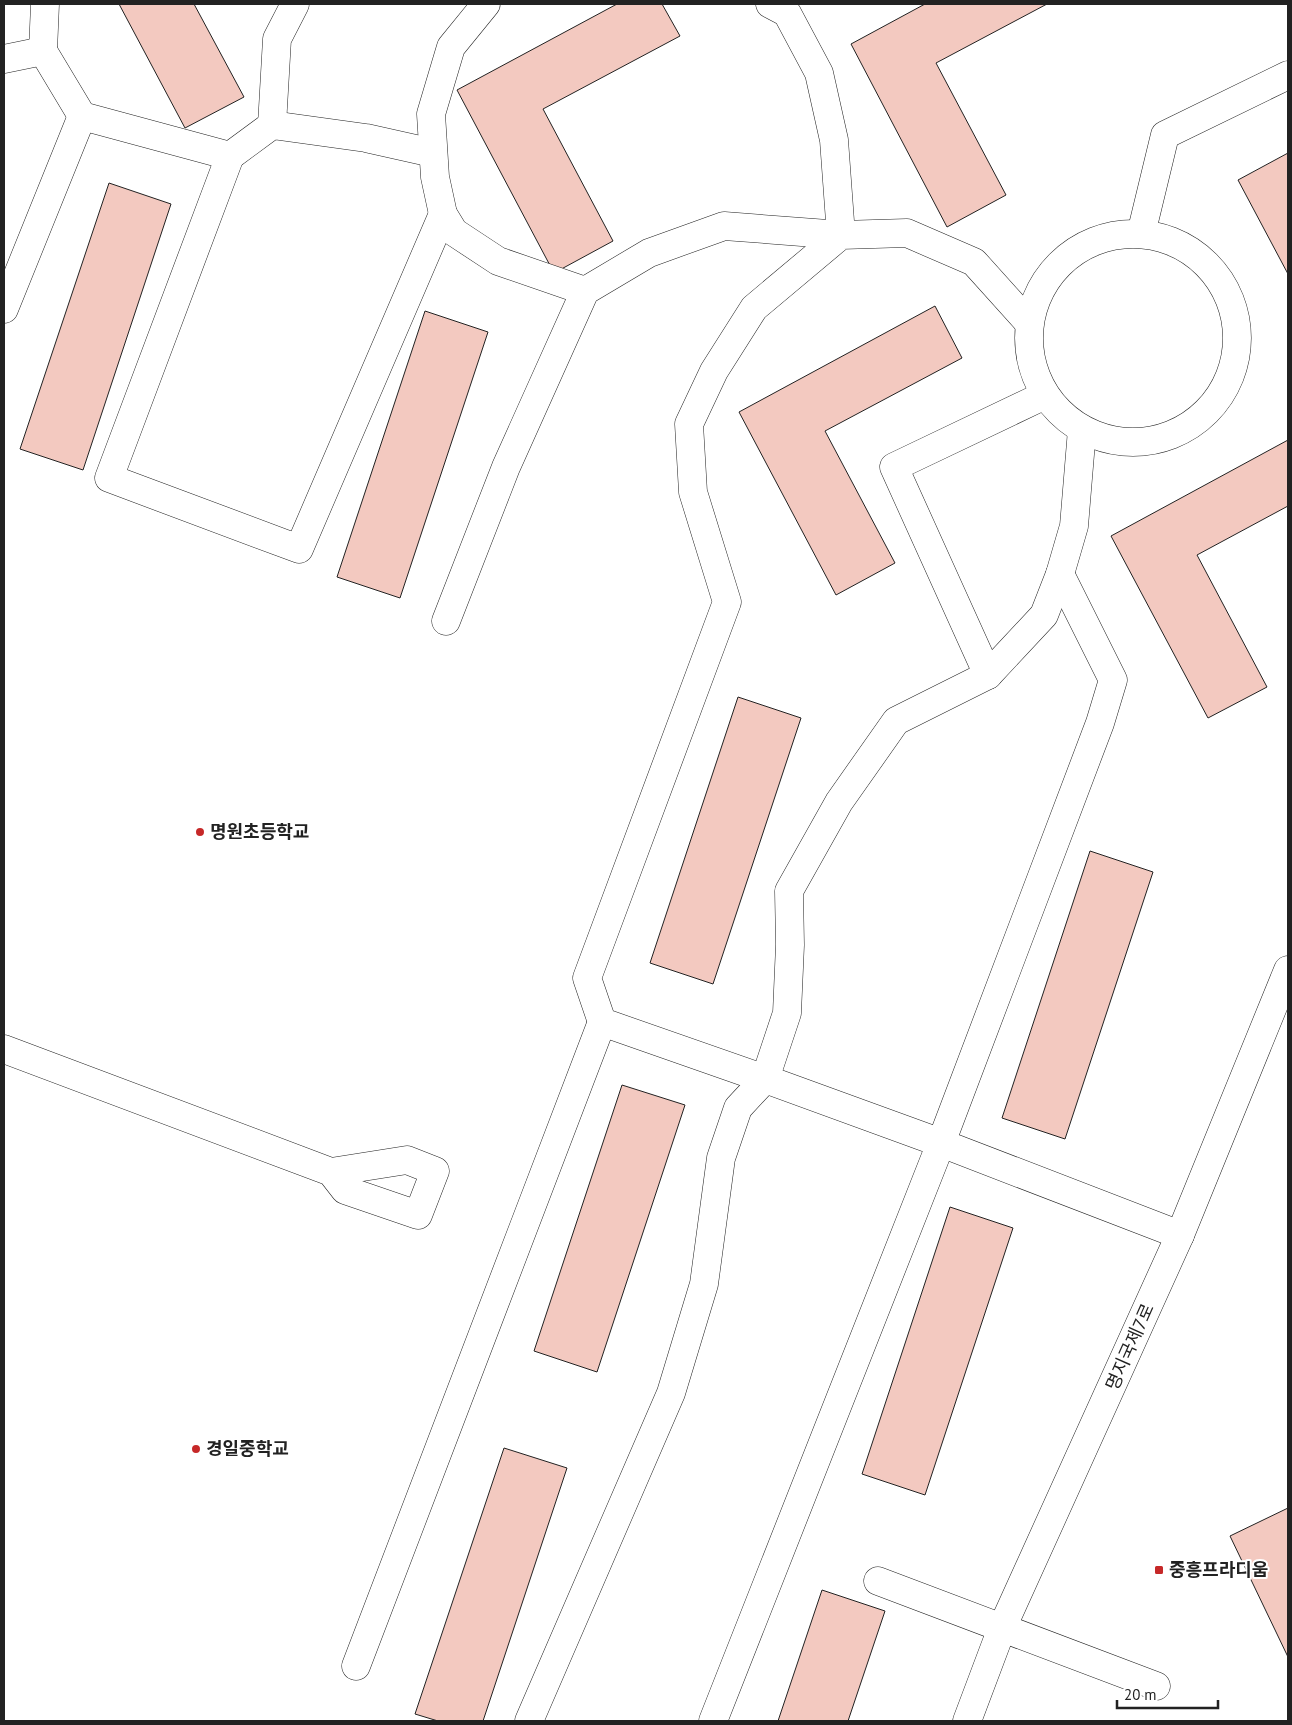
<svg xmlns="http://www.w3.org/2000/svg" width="1292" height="1725" viewBox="0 0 1292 1725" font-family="'PT Sans','Noto Sans KR',sans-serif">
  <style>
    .building { fill: #f3c9c0; stroke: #222 }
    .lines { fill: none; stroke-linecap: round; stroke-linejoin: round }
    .minor-casing { stroke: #222; stroke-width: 29 }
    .minor { stroke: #fff; stroke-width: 28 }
    .poi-dot { fill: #c62828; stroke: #fff; stroke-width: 2 }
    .labels { text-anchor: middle; stroke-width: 4; stroke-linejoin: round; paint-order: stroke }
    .poi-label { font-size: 18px; font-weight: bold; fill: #222; stroke: #fff; text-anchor: start }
    .street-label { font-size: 18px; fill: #222; stroke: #fff }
  </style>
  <rect width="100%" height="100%" fill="#fff"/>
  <!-- building -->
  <g class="building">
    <polygon points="119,4 194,4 244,97 185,128"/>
    <polygon points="617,4 662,4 680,36 543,109 613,241 554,273 457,90"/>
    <polygon points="925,4 1047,4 936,63 1006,195 947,227 851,44"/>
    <polygon points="1288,153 1288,274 1238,180"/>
    <polygon points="109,183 171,204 83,470 20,449"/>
    <polygon points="935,306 962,358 825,431 895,563 836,595 739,412"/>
    <polygon points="425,311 488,332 400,598 337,577"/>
    <polygon points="1288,440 1288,506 1197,555 1267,687 1208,718 1111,536"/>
    <polygon points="738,697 801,718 713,984 650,963"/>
    <polygon points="1090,851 1153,872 1065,1139 1002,1118"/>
    <polygon points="622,1085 685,1105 597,1372 534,1351"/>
    <polygon points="950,1207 1013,1228 925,1495 862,1474"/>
    <polygon points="504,1448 567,1468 483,1721 438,1721 415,1714"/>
    <polygon points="1288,1508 1288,1657 1230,1536"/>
    <polygon points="822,1590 885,1611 848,1721 778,1721"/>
  </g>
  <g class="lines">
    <!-- minor casing -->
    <g class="minor-casing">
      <g id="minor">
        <polyline points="486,4 451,47 431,114 435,177 443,214 454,232 498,261 585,291"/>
        <polyline points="43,51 45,4"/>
        <polyline points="4,59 43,51 82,116 230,156 272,125 366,138 433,153"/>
        <polyline points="272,125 277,39 295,4"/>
        <polyline points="230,156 109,478 299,549 443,214"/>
        <circle cx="1133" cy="338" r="104"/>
        <polyline points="1141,234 1165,135 1288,75"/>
        <polyline points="4,309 82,116"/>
        <polyline points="1060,574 1113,680 1100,723 941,1143 1180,1235"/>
        <polyline points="446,621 506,467 585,291 649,253 724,226 841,235 834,140 819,73 787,13 770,4"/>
        <polyline points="988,675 894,467 1045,395"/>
        <polyline points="4,1049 331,1172 407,1160 435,1171 418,1215 345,1190 331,1172"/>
        <polyline points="878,1581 1156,1686"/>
        <polyline points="356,1666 602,1022"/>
        <polyline points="529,1721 671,1393 704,1284 721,1158 738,1108 765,1079 787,1013 790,945 789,891 839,802 896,721 988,675 1044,615 1060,574 1074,526 1082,430"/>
        <polyline points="713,1721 941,1143 765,1079 602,1022 587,978 727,602 693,492 689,424 714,371 754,308 841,235 907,233 974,262 1029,323"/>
        <polyline points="967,1721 1002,1628 1180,1235 1288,970"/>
      </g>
    </g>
    <!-- minor -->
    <use href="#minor" class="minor"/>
  </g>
  <!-- markers -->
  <g class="poi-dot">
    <circle cx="200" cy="832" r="5"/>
    <circle cx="196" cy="1449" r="5"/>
    <rect x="1154" y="1565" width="10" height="10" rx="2.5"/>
  </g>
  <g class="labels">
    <!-- poi labels -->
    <g class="poi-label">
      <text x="210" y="838">명원초등학교</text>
      <text x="206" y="1455">경일중학교</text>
      <text x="1169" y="1576">중흥프라디움</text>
    </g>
    <!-- street labels -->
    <g class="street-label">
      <text transform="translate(1130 1347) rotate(-66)" y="6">명지국제7로</text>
    </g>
  </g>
  <!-- border -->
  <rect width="1292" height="1725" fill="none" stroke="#222222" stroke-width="10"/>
  <!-- scale -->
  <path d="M1117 1700v8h101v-8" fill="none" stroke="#222222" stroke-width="2.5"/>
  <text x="1124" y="1700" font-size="15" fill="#222222" stroke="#ffffff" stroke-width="4" paint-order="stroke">20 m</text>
</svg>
